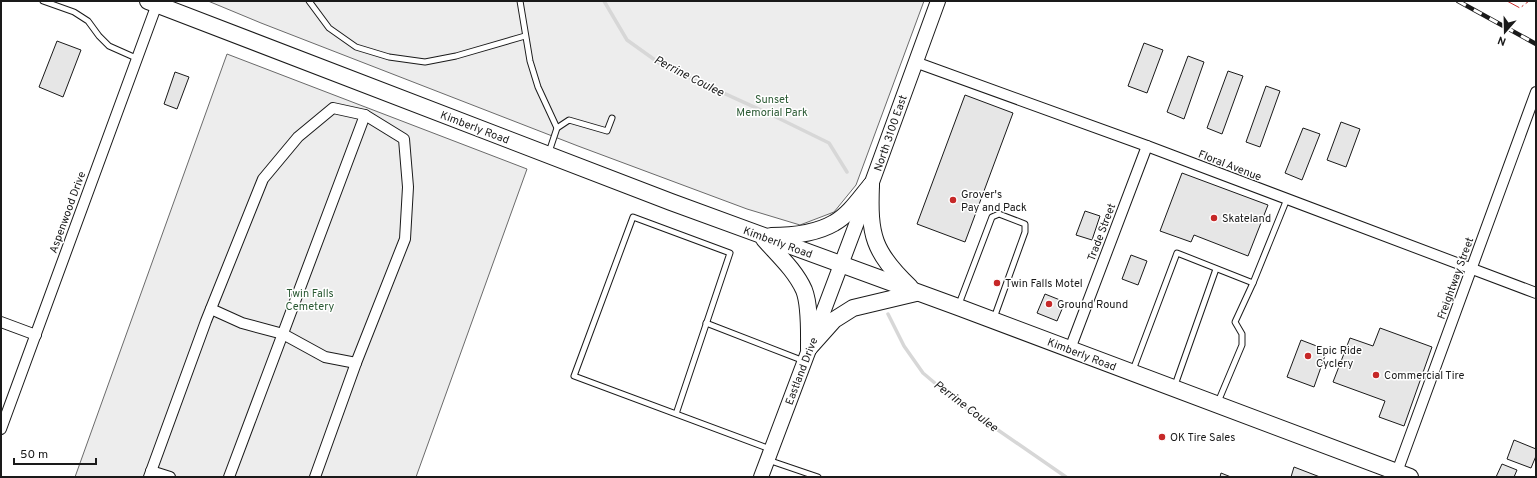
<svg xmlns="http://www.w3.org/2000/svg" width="1537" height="478" viewBox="0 0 1537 478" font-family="Overpass,sans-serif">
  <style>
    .built { fill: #ededed; stroke: #6a6a6a }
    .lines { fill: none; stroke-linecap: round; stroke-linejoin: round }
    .stream { stroke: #d7d7d7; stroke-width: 3.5 }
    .building { fill: #e6e6e6; stroke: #1a1a1a }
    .service-casing { stroke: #1a1a1a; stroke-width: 7 }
    .minor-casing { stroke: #1a1a1a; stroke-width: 12 }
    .secondary-casing { stroke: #1a1a1a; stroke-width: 16 }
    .primary-casing { stroke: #1a1a1a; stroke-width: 18 }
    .service { stroke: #fff; stroke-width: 5 }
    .minor { stroke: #fff; stroke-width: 10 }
    .secondary { stroke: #fff; stroke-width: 14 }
    .primary { stroke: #fff; stroke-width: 16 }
    .rail-casing { stroke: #1a1a1a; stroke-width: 4.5 }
    .rail { stroke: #fff; stroke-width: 3; stroke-dasharray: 9; stroke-linecap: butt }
    .power { stroke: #c62828; stroke-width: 1; stroke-dasharray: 14 3 2 3; stroke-linecap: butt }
    .poi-dot { fill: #c62828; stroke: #fff; stroke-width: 1.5 }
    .labels { text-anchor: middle; stroke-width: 3; stroke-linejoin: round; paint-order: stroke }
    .park-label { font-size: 11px; fill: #2b5a34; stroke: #fff }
    .street-label { font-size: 11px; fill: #1a1a1a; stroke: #fff }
    .poi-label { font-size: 11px; fill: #1a1a1a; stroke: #fff; text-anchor: start }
    .water-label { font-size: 12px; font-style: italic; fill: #1a1a1a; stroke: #fff }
  </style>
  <rect width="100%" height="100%" fill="#fff"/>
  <!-- built -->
  <g class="built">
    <polygon points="208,1 924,1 856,185 834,212 800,225 747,209 578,146 261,23"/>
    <polygon points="227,54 527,169 416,477 75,477"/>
  </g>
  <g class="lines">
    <!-- stream -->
    <g class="stream">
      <polyline points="604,1 627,40 662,65 776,117 829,143 847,172"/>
      <polyline points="888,314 904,346 923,373 956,401 1066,477"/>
    </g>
  </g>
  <!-- building -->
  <g class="building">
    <polygon points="57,41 81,50 63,97 39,87"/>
    <polygon points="1144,43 1163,50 1147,93 1128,86"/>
    <polygon points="1188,56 1204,62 1184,119 1167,112"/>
    <polygon points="1228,71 1243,76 1222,134 1207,128"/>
    <polygon points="175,72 189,77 177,109 164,104"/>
    <polygon points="1266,86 1280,91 1260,147 1246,142"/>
    <polygon points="965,95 1013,113 965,242 917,224"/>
    <polygon points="1341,122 1360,129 1346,167 1327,160"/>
    <polygon points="1303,128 1320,134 1302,180 1285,173"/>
    <polygon points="1182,173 1268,205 1248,256 1194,235 1191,242 1160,231"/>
    <polygon points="1085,211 1100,216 1092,240 1076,235"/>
    <polygon points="1131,255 1147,261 1138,285 1122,279"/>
    <polygon points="1045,294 1065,302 1057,321 1037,313"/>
    <polygon points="1380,328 1432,347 1404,426 1379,417 1385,401 1333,382 1350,338 1373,346"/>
    <polygon points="1301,340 1327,350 1314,387 1287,377"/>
    <polygon points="1514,440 1536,449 1536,456 1531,468 1507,459"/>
    <polygon points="1502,464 1517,470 1514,477 1496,477"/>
    <polygon points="1294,467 1320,477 1291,477"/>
    <polygon points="1221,473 1231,477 1220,477"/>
  </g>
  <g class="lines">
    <!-- service casing -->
    <g class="service-casing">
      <g id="service">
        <polyline points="43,1 74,12 88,21 99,36 109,46 136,58"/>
        <polyline points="309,1 329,28 356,47 389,57 425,62 456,56 525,36"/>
        <polyline points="520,1 530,61 538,87 557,128 549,152"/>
        <polyline points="557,128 569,120 607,131 612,118"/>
        <polyline points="959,304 992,217 999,214 1025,224 1025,232 994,318"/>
        <polyline points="706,323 804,361"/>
        <polyline points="1133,370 1177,253 1253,283 1287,199"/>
        <polyline points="1175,385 1216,269"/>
        <polyline points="1218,402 1242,345 1242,334 1235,322 1253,283"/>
        <polyline points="676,414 730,253 633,217 574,376 770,449"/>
        <polyline points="768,460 818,477"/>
      </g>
    </g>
    <!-- minor casing -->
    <g class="minor-casing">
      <g id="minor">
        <polyline points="915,62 1147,146 1536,293"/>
        <polyline points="211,309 242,323 283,334 325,357 356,363"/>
        <polyline points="1,322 36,335"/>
        <polyline points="1070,349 1147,146"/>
        <polyline points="1,429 157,4"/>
        <polyline points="151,471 170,477"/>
        <polyline points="1397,472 1536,92"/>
        <polyline points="149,477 206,321 263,179 298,137 333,108 365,115 404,139 408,187 405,239 356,363 315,477"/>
        <polyline points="229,477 365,115"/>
      </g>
    </g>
    <!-- secondary casing -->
    <g class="secondary-casing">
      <polyline id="secondary" points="761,477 871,185 938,1"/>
    </g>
    <!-- primary casing -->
    <g class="primary-casing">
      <g id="primary">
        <polyline points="148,1 671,202 958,307 1410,477"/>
        <path d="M 871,185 C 869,235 873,252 910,287"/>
        <path d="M 771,236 C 792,236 815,234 834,223 C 849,215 860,198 871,185"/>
        <path d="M 764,239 C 778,255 795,270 804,290 C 810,305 809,332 809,348"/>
        <polyline points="809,348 834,320 853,308 916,293"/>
      </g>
    </g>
    <!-- service -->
    <use href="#service" class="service"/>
    <!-- minor -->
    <use href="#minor" class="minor"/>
    <!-- secondary -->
    <use href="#secondary" class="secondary"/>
    <!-- primary -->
    <use href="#primary" class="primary"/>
    <!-- rail casing -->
    <g class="rail-casing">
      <polyline id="rail" points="1458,1 1536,44"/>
    </g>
    <!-- rail -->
    <use href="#rail" class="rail"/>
    <!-- power -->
    <polyline class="power" points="1507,1 1520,8 1529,1"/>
  </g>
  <!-- markers -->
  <g class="poi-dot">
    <circle cx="953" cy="200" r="4"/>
    <circle cx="1214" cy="218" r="4"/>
    <circle cx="997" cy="283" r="4"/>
    <circle cx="1049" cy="304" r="4"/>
    <circle cx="1308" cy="356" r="4"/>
    <circle cx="1376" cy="375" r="4"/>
    <circle cx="1162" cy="437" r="4"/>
  </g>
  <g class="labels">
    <!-- park labels -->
    <g class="park-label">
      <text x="772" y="103">Sunset<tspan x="772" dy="13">Memorial Park</tspan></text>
      <text x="310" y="297">Twin Falls<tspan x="310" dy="13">Cemetery</tspan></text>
    </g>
    <!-- street labels -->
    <g class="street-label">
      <text transform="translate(475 127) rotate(21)" y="4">Kimberly Road</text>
      <text transform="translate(890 133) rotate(-71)" y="4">North 3100 East</text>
      <text transform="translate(1230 165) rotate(21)" y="4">Floral Avenue</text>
      <text transform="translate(67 212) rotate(-70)" y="4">Aspenwood Drive</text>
      <text transform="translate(1101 232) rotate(-69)" y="4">Trade Street</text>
      <text transform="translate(778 242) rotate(20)" y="4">Kimberly Road</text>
      <text transform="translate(1455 278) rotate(-70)" y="4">Freightway Street</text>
      <text transform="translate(1082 354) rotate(21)" y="4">Kimberly Road</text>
      <text transform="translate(801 371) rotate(-69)" y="4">Eastland Drive</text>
    </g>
    <!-- poi labels -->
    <g class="poi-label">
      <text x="961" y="198">Grover's<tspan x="961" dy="13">Pay and Pack</tspan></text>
      <text x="1222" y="222">Skateland</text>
      <text x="1005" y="287">Twin Falls Motel</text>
      <text x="1057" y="308">Ground Round</text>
      <text x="1316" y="354">Epic Ride<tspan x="1316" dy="13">Cyclery</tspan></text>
      <text x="1384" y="379">Commercial Tire</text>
      <text x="1170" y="441">OK Tire Sales</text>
    </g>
    <!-- water labels -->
    <g class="water-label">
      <text transform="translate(689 76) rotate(27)" y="4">Perrine Coulee</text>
      <text transform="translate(966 406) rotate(37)" y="4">Perrine Coulee</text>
    </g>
  </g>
  <!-- border -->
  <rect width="1537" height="478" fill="none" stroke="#1a1a1a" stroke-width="4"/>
  <!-- north arrow -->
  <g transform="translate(1505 32) rotate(200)" stroke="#ffffff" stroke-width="3" paint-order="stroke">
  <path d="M0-3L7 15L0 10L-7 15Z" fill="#1a1a1a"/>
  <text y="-6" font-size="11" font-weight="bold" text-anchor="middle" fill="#1a1a1a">N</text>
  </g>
  <!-- scale -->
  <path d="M14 458v6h82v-6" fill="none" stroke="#1a1a1a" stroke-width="2"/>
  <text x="20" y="458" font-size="12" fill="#1a1a1a" stroke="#ffffff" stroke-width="3" paint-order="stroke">50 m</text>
</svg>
